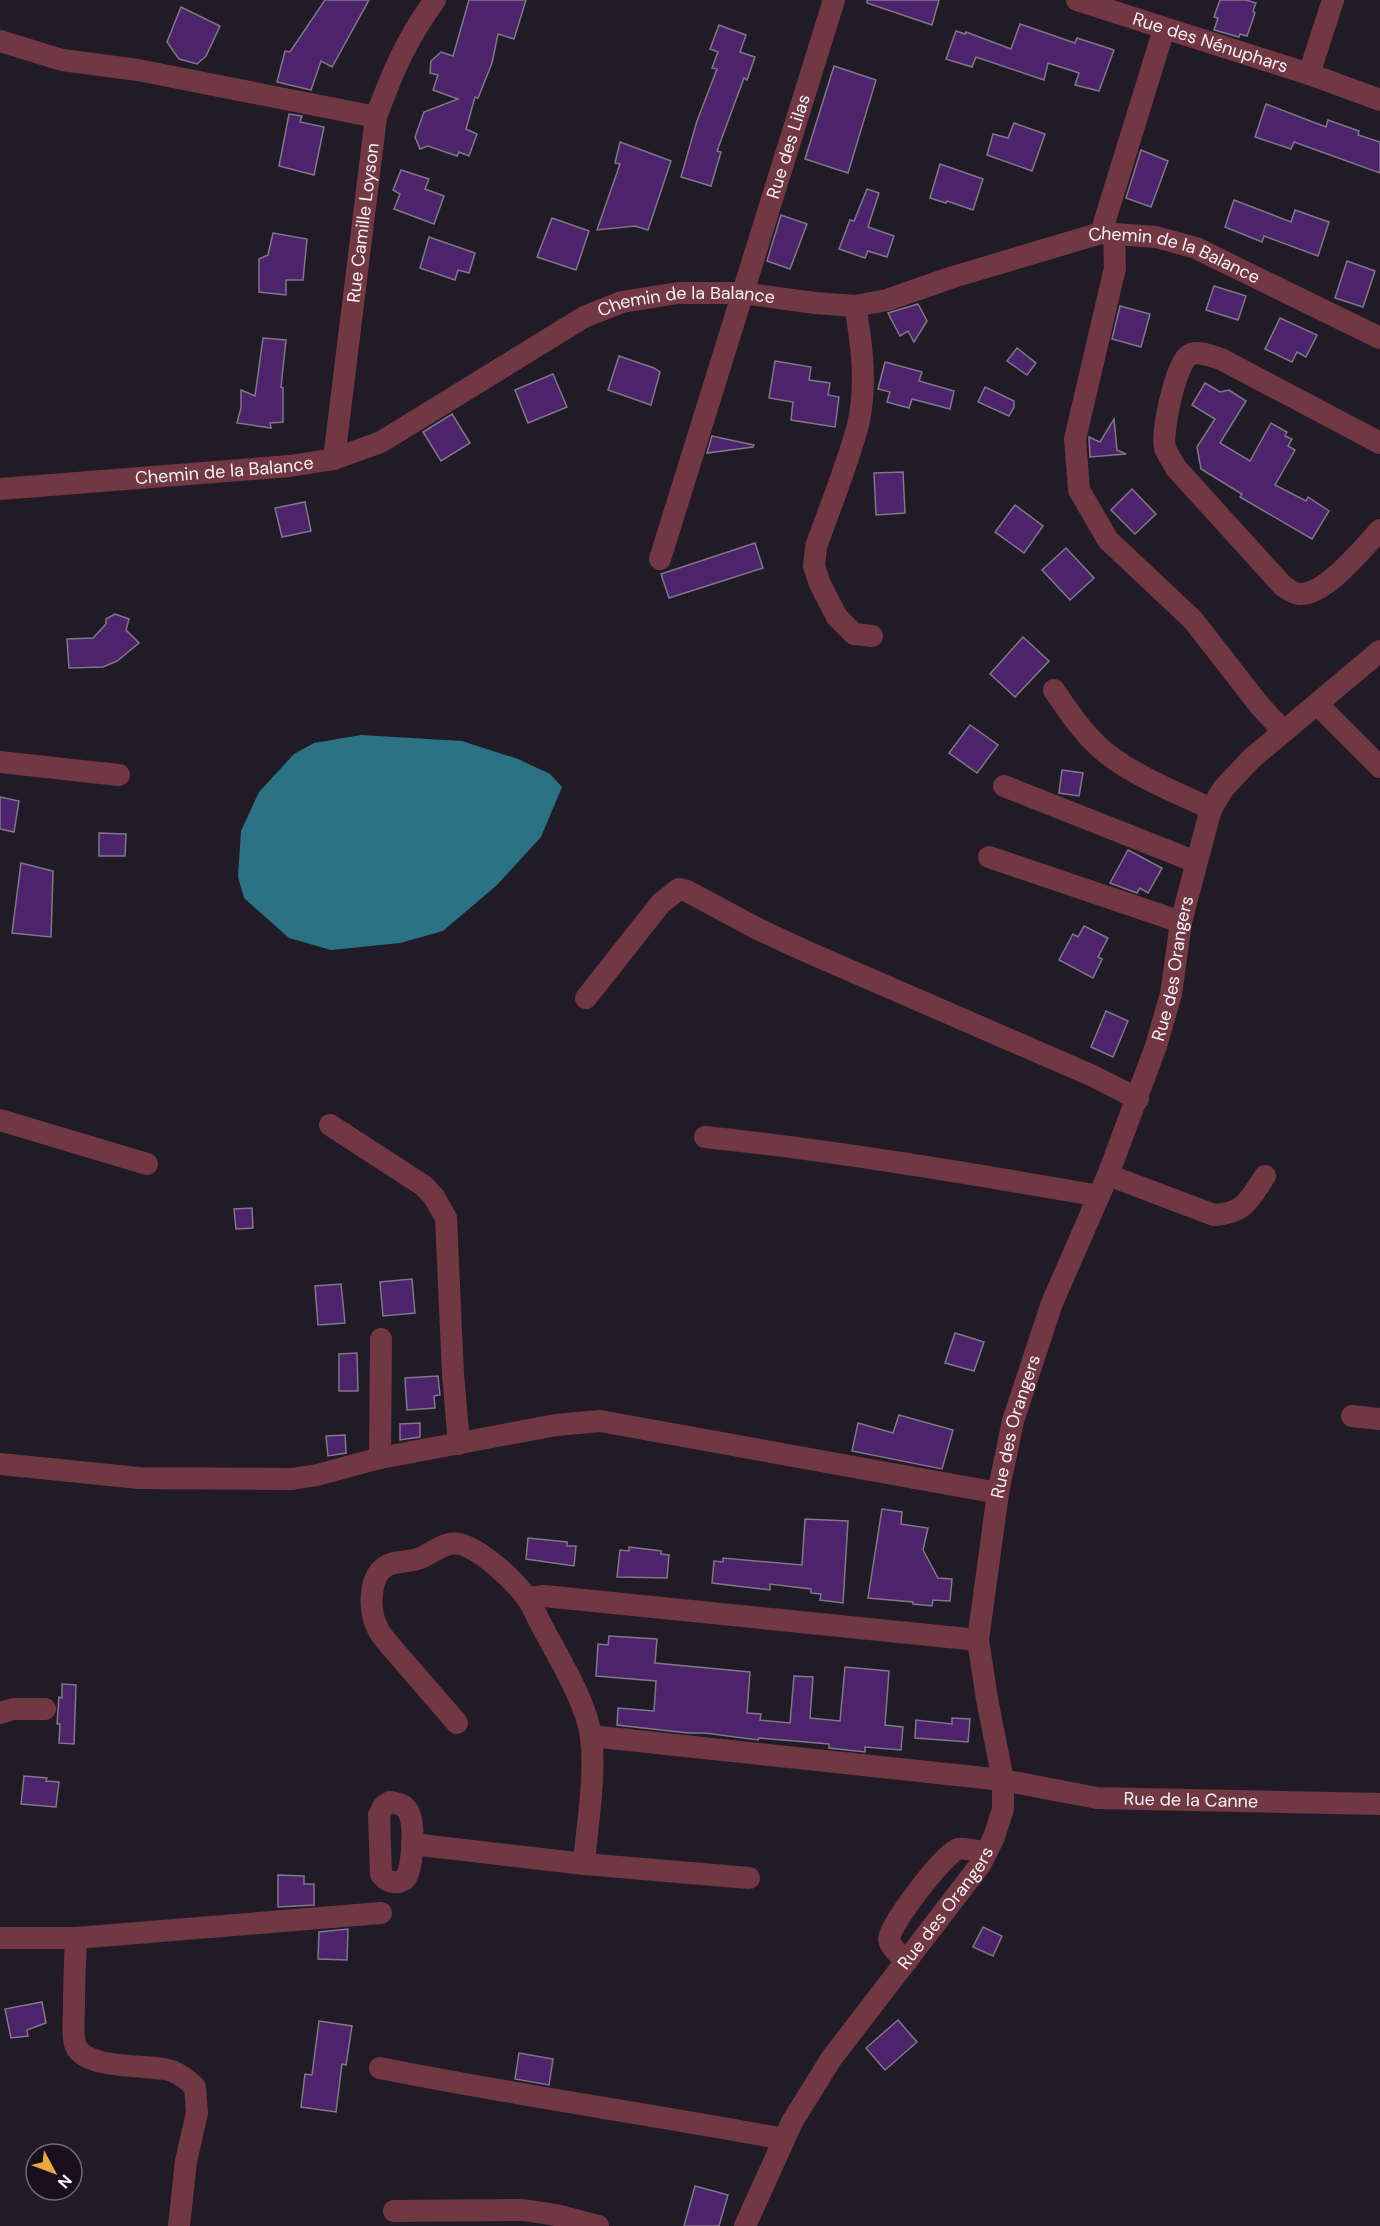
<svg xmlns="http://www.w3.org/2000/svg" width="1380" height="2226" viewBox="0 0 1380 2226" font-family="'DM Sans',sans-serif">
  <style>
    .water { fill: #2b7284 }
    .building { fill: #4d236c; stroke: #7f7786; stroke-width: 1.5 }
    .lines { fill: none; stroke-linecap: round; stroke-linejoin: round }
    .minor { stroke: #713743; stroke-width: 22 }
    .labels { text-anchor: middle; stroke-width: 4.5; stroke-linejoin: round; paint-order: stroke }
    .street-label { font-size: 18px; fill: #f4f0f8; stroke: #18111d }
  </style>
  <rect width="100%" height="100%" fill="#211b27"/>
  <!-- water -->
  <polygon class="water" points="361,735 462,741 518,759 550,774 562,787 541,837 497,885 443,931 400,943 331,950 289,938 244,898 238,877 241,831 259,792 294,754 314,743"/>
  <!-- building -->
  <g class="building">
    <polygon points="325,0 369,0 332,67 321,61 311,90 277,82 285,51 290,52"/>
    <polygon points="469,0 526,0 514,39 498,34 492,63 478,98 475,97 466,129 477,134 469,156 459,152 457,156 428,146 420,149 415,137 424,112 458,99 433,90 438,75 430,73 431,61 441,52 453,56"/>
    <polygon points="867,0 939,0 932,25 867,3"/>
    <polygon points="1220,0 1246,0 1256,3 1253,11 1255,13 1247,36 1240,34 1239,37 1214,30 1218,18 1214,17"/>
    <polygon points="181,7 220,26 206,56 197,64 179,59 167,42"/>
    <polygon points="1020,24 1075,43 1077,38 1114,50 1099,91 1075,85 1079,73 1048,63 1044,80 976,57 972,67 946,59 956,31 965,34 966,32 1011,49"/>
    <polygon points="719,25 746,35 740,52 755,57 747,80 744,78 717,151 721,152 711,186 681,177 697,121 717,69 712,68 718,52 710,49"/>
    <polygon points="834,66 876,80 848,173 805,159"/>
    <polygon points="1266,104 1326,127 1328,120 1359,131 1358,135 1380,142 1380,173 1294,142 1291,149 1255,137"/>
    <polygon points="289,114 302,116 300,122 324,127 314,175 279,166"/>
    <polygon points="1014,123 1045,134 1032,171 987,155 993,134 1008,138"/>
    <polygon points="620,142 671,161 648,230 635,226 597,230 620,164 615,163"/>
    <polygon points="1141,150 1168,161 1151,207 1126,198"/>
    <polygon points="940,164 983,179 973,210 947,201 946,203 930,198"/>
    <polygon points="401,170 429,179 425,189 444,196 434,224 394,209 400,194 393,190"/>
    <polygon points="867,189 879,193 868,227 894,236 887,257 868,251 865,258 839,249 850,220 854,221"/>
    <polygon points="1234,200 1291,222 1295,210 1329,222 1318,256 1264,236 1262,242 1225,227"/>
    <polygon points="781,215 807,224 790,269 767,261"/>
    <polygon points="552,218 589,231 576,270 537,257"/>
    <polygon points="273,233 307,239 303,280 286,280 286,295 259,292 259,259 268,255"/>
    <polygon points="429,237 475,253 469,273 458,270 455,280 420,268"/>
    <polygon points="1347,261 1375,271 1363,307 1335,298"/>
    <polygon points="1214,286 1246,296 1238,320 1206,310"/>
    <polygon points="918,304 927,321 914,342 908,331 900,336 888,313"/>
    <polygon points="1120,306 1150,314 1141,347 1112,339"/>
    <polygon points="1280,318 1317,335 1306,357 1297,352 1292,362 1265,349"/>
    <polygon points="263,338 286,340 281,387 283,388 283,422 270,423 271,428 237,423 241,408 241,390 255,396"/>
    <polygon points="1017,348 1036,363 1027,375 1007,361"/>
    <polygon points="619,356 654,368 660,372 651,405 608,390"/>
    <polygon points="775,361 811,367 809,380 830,383 828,395 839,397 835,427 791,420 793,402 769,398"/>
    <polygon points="885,362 922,372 919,381 954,391 950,409 912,399 909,408 887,402 890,392 878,389"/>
    <polygon points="553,374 567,407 528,423 515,390"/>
    <polygon points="1205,383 1220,392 1229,390 1246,401 1220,443 1250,461 1271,423 1287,432 1285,436 1292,439 1288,446 1295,450 1275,485 1306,501 1308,497 1329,511 1312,539 1240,497 1242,494 1201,469 1197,447 1215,419 1192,405"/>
    <polygon points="985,387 1014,401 1014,407 1009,416 978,402"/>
    <polygon points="452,414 470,443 441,461 423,432"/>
    <polygon points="1114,419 1117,450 1126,454 1090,457 1089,437 1100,442"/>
    <polygon points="712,436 754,445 753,447 707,453"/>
    <polygon points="903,472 905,513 876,515 874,473"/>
    <polygon points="1132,489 1156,514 1135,534 1111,510"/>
    <polygon points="305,502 311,531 282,537 275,508"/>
    <polygon points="1015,505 1043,526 1024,553 995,532"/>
    <polygon points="755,543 763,568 669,598 661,574"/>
    <polygon points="1066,548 1094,578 1070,600 1042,570"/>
    <polygon points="115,614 129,619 126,630 139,643 117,661 103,667 69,668 67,639 93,638 106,624 106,619"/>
    <polygon points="1023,637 1049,661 1015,697 990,674"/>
    <polygon points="970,725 998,745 977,773 949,753"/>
    <polygon points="1062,770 1083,773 1079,796 1059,793"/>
    <polygon points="0,797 19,801 14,832 0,829"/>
    <polygon points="99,833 126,834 125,856 99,856"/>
    <polygon points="1128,850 1162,868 1148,893 1140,888 1137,893 1110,883"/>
    <polygon points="21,863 53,871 51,937 12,933"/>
    <polygon points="1084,926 1108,938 1098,957 1102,959 1093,978 1059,960 1073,934 1078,937"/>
    <polygon points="1106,1011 1128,1021 1113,1057 1091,1047"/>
    <polygon points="252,1208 253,1228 236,1229 234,1209"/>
    <polygon points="412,1279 415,1313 383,1316 380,1282"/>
    <polygon points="341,1284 345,1323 318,1325 315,1286"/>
    <polygon points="955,1333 984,1342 974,1371 945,1363"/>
    <polygon points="357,1353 358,1391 339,1391 339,1354"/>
    <polygon points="438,1376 440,1395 434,1396 435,1408 407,1410 405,1378"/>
    <polygon points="899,1415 953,1430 942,1469 852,1451 858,1423 893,1433"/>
    <polygon points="420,1423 420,1437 400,1440 400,1424"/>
    <polygon points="345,1435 346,1453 328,1456 326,1436"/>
    <polygon points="882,1509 902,1512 901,1524 928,1528 923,1550 938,1578 952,1579 950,1601 933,1600 932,1606 913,1604 913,1602 868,1598"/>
    <polygon points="805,1519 848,1521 843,1603 820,1600 821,1594 811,1593 811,1589 770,1584 770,1590 712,1583 714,1561 723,1562 723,1558 802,1565"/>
    <polygon points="528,1538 567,1542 567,1546 576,1546 574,1566 526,1559"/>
    <polygon points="629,1547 661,1551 661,1554 669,1555 667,1578 617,1577 620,1550 629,1551"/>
    <polygon points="609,1636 657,1639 655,1663 750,1672 747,1713 761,1714 760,1720 790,1723 794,1676 813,1677 810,1718 840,1721 845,1667 889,1671 885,1725 903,1727 901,1750 865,1747 865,1752 829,1748 829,1744 759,1738 758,1740 705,1733 688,1733 617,1725 618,1708 654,1711 656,1681 596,1676 598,1644 608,1645"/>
    <polygon points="62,1684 76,1685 74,1744 59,1743 60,1724 57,1724 59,1697 62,1698"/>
    <polygon points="952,1718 970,1719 968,1742 915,1738 916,1720 952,1724"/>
    <polygon points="24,1776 47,1778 46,1781 59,1782 56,1807 21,1804"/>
    <polygon points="278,1875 304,1876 304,1884 314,1884 314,1905 278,1907"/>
    <polygon points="983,1927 1002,1936 993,1956 973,1947"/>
    <polygon points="348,1929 347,1960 318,1959 319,1932"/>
    <polygon points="42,2002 46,2023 27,2030 28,2036 11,2038 5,2009"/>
    <polygon points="898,2020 917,2042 885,2070 866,2048"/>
    <polygon points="319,2021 352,2026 346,2065 342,2064 336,2112 301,2107 305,2074 312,2075"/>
    <polygon points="519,2053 553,2059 549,2085 515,2079"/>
    <polygon points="695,2186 728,2195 719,2226 684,2226"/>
  </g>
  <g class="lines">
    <!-- minor -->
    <g class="minor">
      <path id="s1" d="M 1077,0 L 1309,74 L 1380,100"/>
      <polyline points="0,41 62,60 138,70 376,117"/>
      <polyline points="1309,74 1333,0"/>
      <polyline points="1101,233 1164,29"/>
      <polyline points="1114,234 1115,268 1075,439 1079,490 1108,540 1193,620 1260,706 1283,731"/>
      <path d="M 855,306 C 862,344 867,386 858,425 C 847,466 830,507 816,547 L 814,566 L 820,584 L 837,617 L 854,634 L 872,636"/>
      <path d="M 1380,443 L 1221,359 C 1211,356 1198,350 1189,355 C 1176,363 1161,432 1165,448 C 1167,454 1173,462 1176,468 L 1283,586 C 1288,589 1294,594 1299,594 C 1325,596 1363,548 1380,530"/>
      <path id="s2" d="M 334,459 L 376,117 C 393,71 406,40 435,0"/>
      <path id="s3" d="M 0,489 L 290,466 L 334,459 L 381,442 L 584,317 L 622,302 L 678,293 L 742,293 L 815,303 L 855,306 L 887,300 L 953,277 L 1101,233 L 1156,237 L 1196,248 L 1380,338"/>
      <path id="s4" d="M 660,559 L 834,0"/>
      <path d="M 1054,690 C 1067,710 1080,729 1097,745 C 1124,772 1176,792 1211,809"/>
      <polyline points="1318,705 1380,767"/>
      <polyline points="0,762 119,775"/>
      <polyline points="1004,786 1196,862"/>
      <polyline points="989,857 1181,922"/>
      <polyline points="586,998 661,903 679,889 687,891 756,928 803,950 1093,1076 1138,1099"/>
      <polyline points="0,1120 147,1164"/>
      <polyline points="330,1125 424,1186 434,1197 446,1218 453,1374 459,1444"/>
      <path d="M 705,1137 C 837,1151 968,1173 1099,1196"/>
      <path d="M 1108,1175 L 1214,1215 C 1245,1213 1249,1200 1265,1176"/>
      <polyline points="1352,1416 1380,1419"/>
      <polyline points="380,1458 381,1339"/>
      <polyline points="0,1464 139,1478 292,1479 317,1475 380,1458 556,1425 600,1421 998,1493"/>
      <polyline points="527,1598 544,1596 978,1640"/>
      <polyline points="0,1713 13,1709 45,1709"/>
      <path d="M 457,1723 L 387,1642 C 384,1638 379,1633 377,1627 C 369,1610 368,1575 388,1565 C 399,1560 411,1563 423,1557 C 435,1551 446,1541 460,1544 C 482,1550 514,1580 527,1598 C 533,1607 538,1619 544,1630 C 560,1660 587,1704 591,1737 C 596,1776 587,1825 584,1864"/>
      <path id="s5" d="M 591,1736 L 1003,1780 L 1097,1798 L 1380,1804"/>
      <path d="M 390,1802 C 398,1803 406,1805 409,1813 C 415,1826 413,1869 405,1879 C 396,1885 386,1882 381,1874 L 379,1815 L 383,1807 Z"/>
      <polyline points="412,1844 584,1864 749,1878"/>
      <polyline points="0,1938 76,1938 381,1913"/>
      <path d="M 76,1938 C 75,1961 74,1984 74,2007 C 74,2019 72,2033 75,2044 C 82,2069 143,2065 164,2069 C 177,2071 187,2079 195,2087 L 197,2113 L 186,2161 L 179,2226"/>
      <path d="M 906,1962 C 901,1956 890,1947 889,1939 C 888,1927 945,1852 958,1849 C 967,1847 977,1852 986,1853"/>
      <path d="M 380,2068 C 514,2095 650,2114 784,2139"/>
      <polyline points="394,2211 524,2210 556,2215 598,2226"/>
      <path id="s6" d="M 745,2226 L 792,2122 L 831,2059 L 980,1865 L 994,1837 L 1003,1809 L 1003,1780 L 987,1699 L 978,1640 L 998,1493 L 1013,1421 L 1052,1303 L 1108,1175 L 1156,1046 L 1171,994 L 1181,922 L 1208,820 L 1211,809 L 1223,789 L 1251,759 L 1380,651"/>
    </g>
  </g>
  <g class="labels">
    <!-- street labels -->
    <g class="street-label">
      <text dy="6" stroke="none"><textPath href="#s1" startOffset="140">Rue des Nénuphars</textPath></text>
      <text dy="6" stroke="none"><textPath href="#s4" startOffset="432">Rue des Lilas</textPath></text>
      <text dy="6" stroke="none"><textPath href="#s2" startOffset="238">Rue Camille Loyson</textPath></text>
      <text dy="6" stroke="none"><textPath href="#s3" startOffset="1233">Chemin de la Balance</textPath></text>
      <text dy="6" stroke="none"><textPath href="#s3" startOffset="729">Chemin de la Balance</textPath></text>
      <text dy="6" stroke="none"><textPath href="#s3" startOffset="225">Chemin de la Balance</textPath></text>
      <text dy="6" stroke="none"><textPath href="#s6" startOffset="1368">Rue des Orangers</textPath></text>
      <text dy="6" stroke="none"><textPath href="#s6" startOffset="882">Rue des Orangers</textPath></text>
      <text dy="6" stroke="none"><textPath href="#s5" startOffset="604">Rue de la Canne</textPath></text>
      <text dy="6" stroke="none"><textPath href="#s6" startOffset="378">Rue des Orangers</textPath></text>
    </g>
  </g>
  <!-- north arrow -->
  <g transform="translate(54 2172) rotate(131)"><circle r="28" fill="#18111d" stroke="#706a75" stroke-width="1.5"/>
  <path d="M0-4.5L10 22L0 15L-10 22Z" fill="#eea73c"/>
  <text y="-9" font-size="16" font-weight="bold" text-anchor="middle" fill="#f4f0f8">N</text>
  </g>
</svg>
